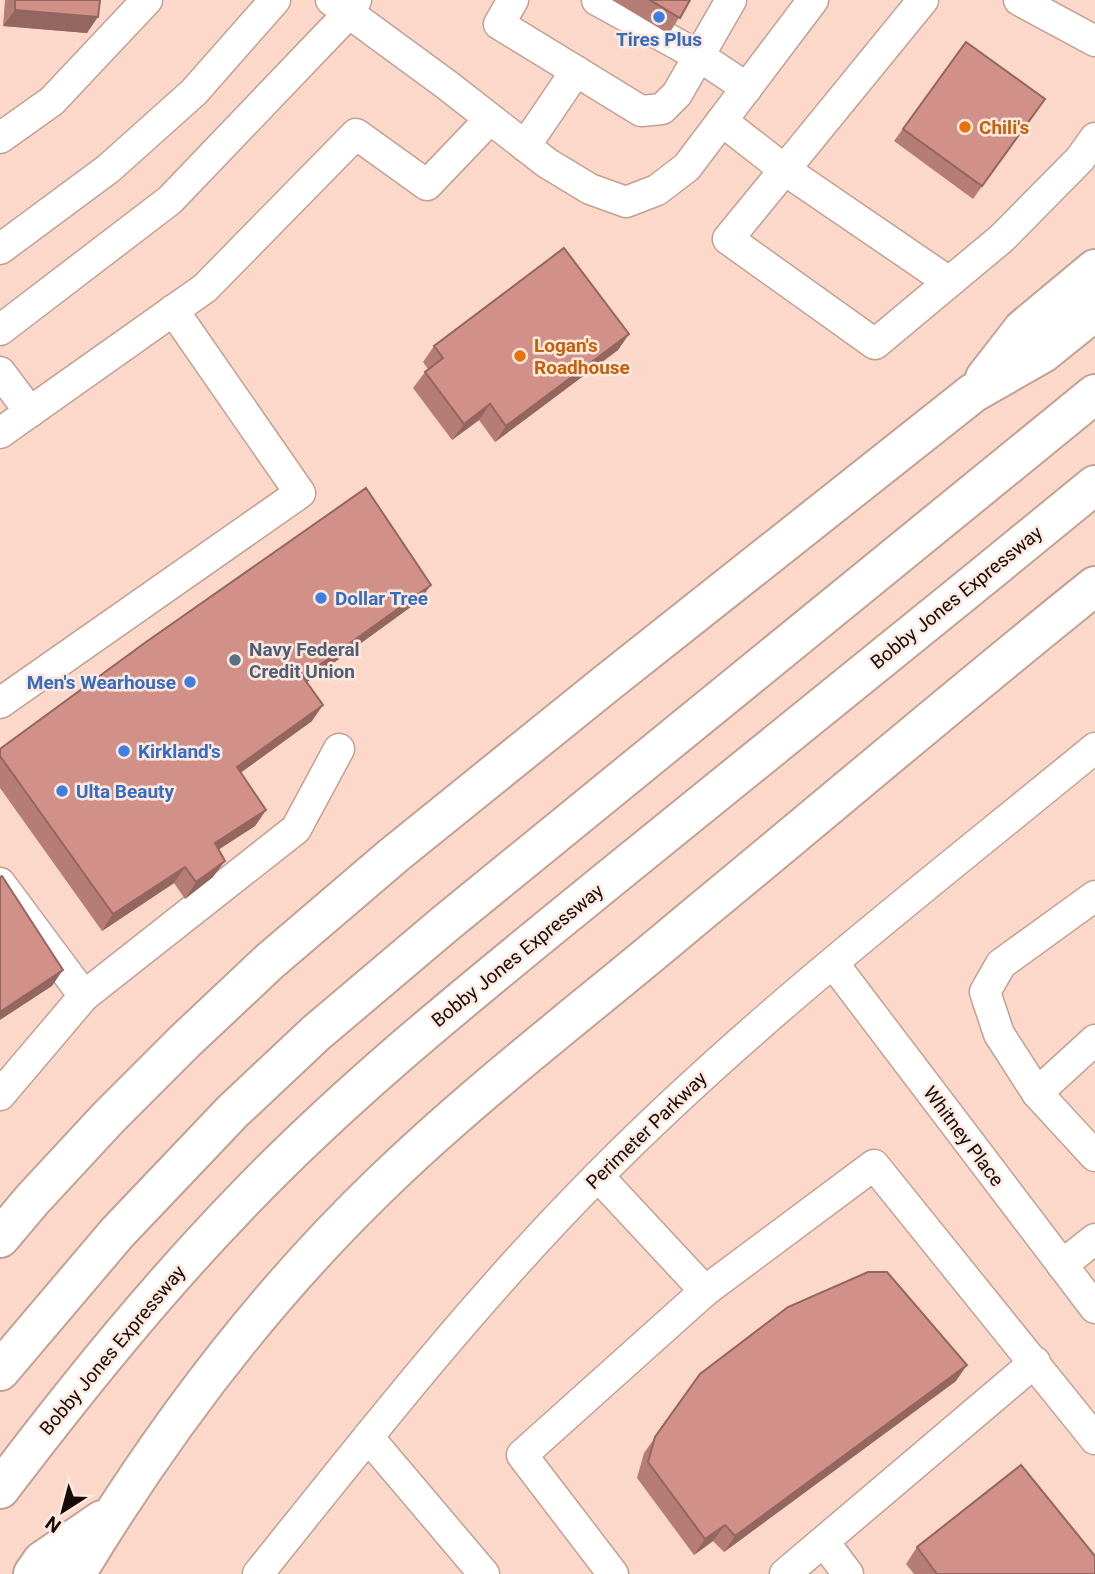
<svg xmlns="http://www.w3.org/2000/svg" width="1095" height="1574" viewBox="0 0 1095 1574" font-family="Roboto,sans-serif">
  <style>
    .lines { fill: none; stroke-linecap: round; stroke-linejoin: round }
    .minor-casing { stroke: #c2a193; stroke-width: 33 }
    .highway-casing { stroke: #c2a193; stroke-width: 42 }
    .minor { stroke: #fff; stroke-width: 30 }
    .highway { stroke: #fff; stroke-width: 38 }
    .wall { fill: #b57d75 }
    .shaded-wall { fill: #93665f }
    .building { fill: #d29188; stroke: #93665f; stroke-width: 2 }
    .shop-dot { fill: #3f7fe0; stroke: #fee9e0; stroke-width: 2.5 }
    .food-dot { fill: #e8710a; stroke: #fee9e0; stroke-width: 2.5 }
    .service-dot { fill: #5c6f8a; stroke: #fee9e0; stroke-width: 2.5 }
    .labels { text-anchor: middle; stroke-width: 5; stroke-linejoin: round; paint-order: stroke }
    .shop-label { font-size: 19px; font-weight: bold; fill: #366cbe; stroke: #fee9e0; text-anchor: start }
    .food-label { font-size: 19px; font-weight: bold; fill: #c56008; stroke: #fee9e0; text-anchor: start }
    .street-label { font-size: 19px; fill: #170b07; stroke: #fee9e0 }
    .service-label { font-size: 19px; font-weight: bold; fill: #4e5e75; stroke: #fee9e0; text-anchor: start }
  </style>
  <rect width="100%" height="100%" fill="#fbd8ca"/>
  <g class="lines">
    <!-- minor casing -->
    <g class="minor-casing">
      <g id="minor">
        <polyline points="331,0 447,85 547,163 590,189 626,202 657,190 687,167 813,0"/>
        <polyline points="513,0 499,24 641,111 662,109 677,94 731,0"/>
        <polyline points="597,0 699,56 747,88"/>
        <polyline points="923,0 728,239 875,344 1002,238 1080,159 1095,138"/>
        <polyline points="1019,0 1095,41"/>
        <polyline points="722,121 785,170 949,282"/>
        <polyline points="0,138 52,101 147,0"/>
        <polyline points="525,146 576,71"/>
        <polyline points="0,249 108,169 194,92 275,0"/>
        <polyline points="0,330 170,200 348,14 356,0"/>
        <polyline points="0,372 30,412"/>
        <polyline points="0,433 205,288 356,134 427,185 490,119"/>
        <polyline points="0,703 300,493 173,310"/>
        <polyline points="0,883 84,996"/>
        <polyline points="1095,896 1001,964 985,992 999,1034 1037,1093 1095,1156"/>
        <polyline points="833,963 1095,1308"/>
        <polyline points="1037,1093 1095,1040"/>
        <polyline points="0,1095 84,996 296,829 339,749"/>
        <polyline points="598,1176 705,1291"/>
        <polyline points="1062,1265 1095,1239"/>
        <polyline points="368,1437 484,1574"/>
        <polyline points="824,1542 848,1574"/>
        <path d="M 258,1574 C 367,1438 474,1301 597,1177 C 751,1021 926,887 1095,748"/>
        <polyline points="613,1574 522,1455 705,1291 874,1165 1095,1439"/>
        <polyline points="785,1574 1035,1362"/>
      </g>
    </g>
    <!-- highway casing -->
    <g class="highway-casing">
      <g id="highway">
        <polyline points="985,378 1023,329 1095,269"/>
        <polyline points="0,1238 32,1200 108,1118 185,1041 270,961 394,855 607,683 973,393 1043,353 1095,311"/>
        <polyline points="0,1371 117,1233 232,1112 316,1033 446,923 1095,394"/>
        <path d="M 0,1489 C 76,1389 154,1292 241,1202 C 353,1085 481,984 607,881 C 769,749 933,618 1095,485"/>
        <polyline points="33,1574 42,1561 102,1520"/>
        <path d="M 76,1574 C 161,1433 261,1300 380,1185 C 478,1090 587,1008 691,920 C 826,809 959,695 1095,586"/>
      </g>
    </g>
    <!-- minor -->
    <use href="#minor" class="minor"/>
    <!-- highway -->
    <use href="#highway" class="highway"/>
  </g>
  <!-- wall -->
  <g class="wall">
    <polygon points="5,0 100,0 87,33 3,26"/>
    <polygon points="612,0 690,0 669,34"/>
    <polygon points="966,42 1045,99 973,199 894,141"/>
    <polygon points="629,334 618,350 495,442 479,420 452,440 413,388 425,372 428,369 423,362 434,346"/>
    <polygon points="419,601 307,682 312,721 240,773 266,810 255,826 219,849 213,877 185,899 174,883 102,931 0,788 0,749"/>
    <polygon points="700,1374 956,1381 724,1552 713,1541 694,1555 637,1478 644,1453"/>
    <polygon points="917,1547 1095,1574 914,1574 906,1564"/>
  </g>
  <!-- shaded-wall -->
  <g class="shaded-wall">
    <polygon points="15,10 98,17 87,33 3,26"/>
    <polygon points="629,334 618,350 495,442 506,426"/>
    <polygon points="490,404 479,420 452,440 464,424"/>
    <polygon points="431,585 419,601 292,693 303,677"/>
    <polygon points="323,705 312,721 225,784 237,767"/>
    <polygon points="266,810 255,826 204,859 215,843"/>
    <polygon points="225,861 213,877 185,899 196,882"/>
    <polygon points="185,867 174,883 102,931 113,914"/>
    <polygon points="63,970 52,986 0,1020 0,1012"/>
    <polygon points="967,1365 956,1381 724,1552 735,1536"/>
    <polygon points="725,1525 713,1541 694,1555 705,1539"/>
  </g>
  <!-- building -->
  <g class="building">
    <polygon points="15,0 100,0 98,17 15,10"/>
    <polygon points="650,0 690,0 680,18"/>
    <polygon points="966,42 1045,99 982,186 903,129"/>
    <polygon points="564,248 629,334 506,426 490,404 464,424 425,372 443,358 434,346"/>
    <polygon points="366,488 431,585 303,677 323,705 237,767 266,810 215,843 225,861 196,882 185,867 113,914 0,756 0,749 146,642"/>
    <polygon points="2,876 63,970 0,1012 0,877"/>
    <polygon points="868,1272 887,1272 967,1365 735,1536 725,1525 705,1539 648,1462 655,1437 700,1374 788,1307"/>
    <polygon points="1021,1465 1095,1556 1095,1574 937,1574 917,1547"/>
  </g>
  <!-- markers -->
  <g class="shop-dot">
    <circle cx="659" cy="17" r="7"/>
    <circle cx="321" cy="598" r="7"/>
    <circle cx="190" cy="682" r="7"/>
    <circle cx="124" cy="751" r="7"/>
    <circle cx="62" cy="791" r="7"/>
  </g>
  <g class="food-dot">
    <circle cx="965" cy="127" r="7"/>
    <circle cx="520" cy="356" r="7"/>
  </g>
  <circle class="service-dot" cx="235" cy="660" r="7"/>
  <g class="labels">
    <!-- shop labels -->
    <g class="shop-label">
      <text x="659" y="46" text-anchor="middle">Tires Plus</text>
      <text x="335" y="605">Dollar Tree</text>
      <text x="176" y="689" text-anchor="end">Men's Wearhouse</text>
      <text x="138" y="758">Kirkland's</text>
      <text x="76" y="798">Ulta Beauty</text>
    </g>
    <!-- food labels -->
    <g class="food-label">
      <text x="979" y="134">Chili's</text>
      <text x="534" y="352">Logan's<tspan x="534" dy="22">Roadhouse</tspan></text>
    </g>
    <!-- street labels -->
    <g class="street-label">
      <text transform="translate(956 597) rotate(-39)" y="7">Bobby Jones Expressway</text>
      <text transform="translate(517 955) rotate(-39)" y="7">Bobby Jones Expressway</text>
      <text transform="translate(646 1130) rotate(-44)" y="7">Perimeter Parkway</text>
      <text transform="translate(964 1136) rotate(53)" y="7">Whitney Place</text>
      <text transform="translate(112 1350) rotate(-50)" y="7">Bobby Jones Expressway</text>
    </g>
    <!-- service labels -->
    <g class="service-label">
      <text x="249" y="656">Navy Federal<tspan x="249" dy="22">Credit Union</tspan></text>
    </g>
  </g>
  <!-- north arrow -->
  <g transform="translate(63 1511) rotate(216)" stroke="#fee9e0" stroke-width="5" paint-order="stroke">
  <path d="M0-5L12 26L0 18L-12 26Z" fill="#170b07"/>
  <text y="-10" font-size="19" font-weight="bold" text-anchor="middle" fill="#170b07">N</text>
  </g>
</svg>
